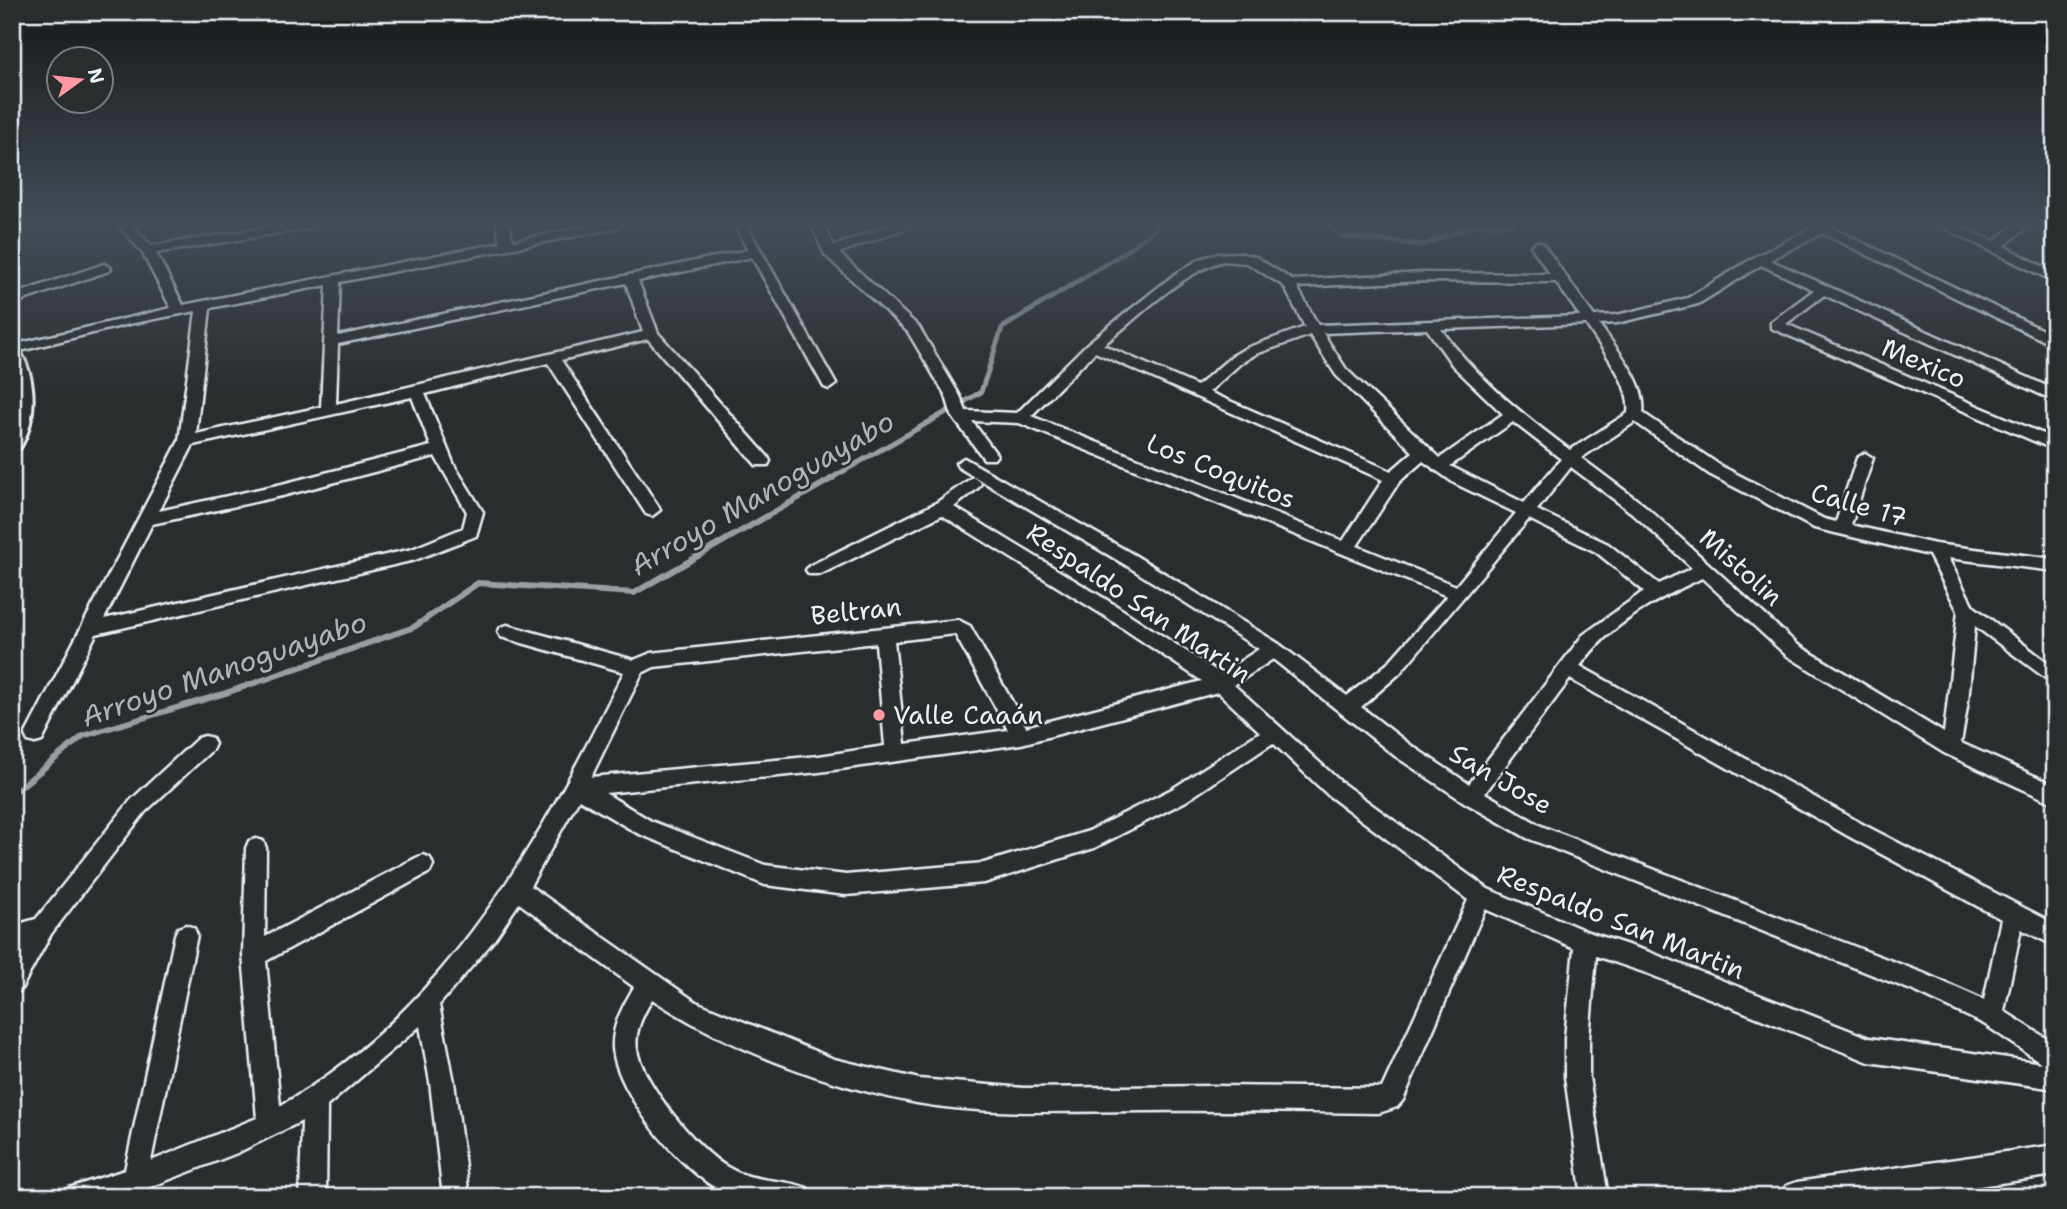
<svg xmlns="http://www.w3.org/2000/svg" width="2067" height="1209" viewBox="0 0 2067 1209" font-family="'Shantell Sans',sans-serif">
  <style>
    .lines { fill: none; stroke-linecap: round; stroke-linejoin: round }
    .stream-far1 { stroke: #989fa3; stroke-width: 5 }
    .stream { stroke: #989fa3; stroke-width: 6 }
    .minor-casing { stroke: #e8f1f8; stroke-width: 5 }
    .tertiary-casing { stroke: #e8f1f8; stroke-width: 5 }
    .secondary-casing { stroke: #e8f1f8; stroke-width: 6 }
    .minor { fill: #2a2d2e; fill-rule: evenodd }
    .tertiary { fill: #2a2d2e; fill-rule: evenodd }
    .secondary { fill: #2a2d2e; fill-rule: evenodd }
    .poi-dot { fill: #ff9aa2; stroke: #2a2d2e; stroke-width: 2.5 }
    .labels { text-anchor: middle; stroke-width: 5; stroke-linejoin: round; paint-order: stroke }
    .street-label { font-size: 26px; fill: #e8f1f8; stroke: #2a2d2e }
    .poi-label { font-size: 26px; fill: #e8f1f8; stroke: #2a2d2e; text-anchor: start }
    .water-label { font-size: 28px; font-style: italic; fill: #acb3b9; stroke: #2a2d2e }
  </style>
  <rect width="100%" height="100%" fill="#2a2d2e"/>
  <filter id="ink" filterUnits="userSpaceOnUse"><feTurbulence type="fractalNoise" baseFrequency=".0143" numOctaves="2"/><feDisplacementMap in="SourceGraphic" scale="14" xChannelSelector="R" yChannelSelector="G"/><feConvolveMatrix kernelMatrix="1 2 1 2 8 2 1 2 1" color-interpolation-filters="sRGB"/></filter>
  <g filter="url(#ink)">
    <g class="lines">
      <!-- stream-far1 -->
      <g class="stream-far1">
        <polyline points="1328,224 1341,236 1423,245 1475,225 1513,224"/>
        <polyline points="830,479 981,392 1002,328 1122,254 1161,224"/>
      </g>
      <!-- stream -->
      <polyline class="stream" points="12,794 83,736 226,693 414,627 478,583 634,593 833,478"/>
      <!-- minor casing -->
      <g class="minor-casing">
        <g id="minor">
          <path d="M 118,224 L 131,224 L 151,246 L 290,224 L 318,224 L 312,228 L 156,253 L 183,305 L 500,243 L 497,224 L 509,224 L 513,241 L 599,224 L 622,224 L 616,228 L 340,282 L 338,336 L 748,250 L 734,224 L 746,224 L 836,384 L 829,389 L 824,387 L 752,257 L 638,281 L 658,333 L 768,457 L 770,461 L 768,465 L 756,465 L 648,339 L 561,360 L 658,506 L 660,510 L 652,516 L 646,514 L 548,363 L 425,394 L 454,465 L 483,512 L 476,536 L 415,560 L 96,634 L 42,741 L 35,743 L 28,741 L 25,735 L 179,441 L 196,311 L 129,324 L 12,353 L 12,345 L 171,308 L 142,252 ZM 626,283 L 643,332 L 336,404 L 338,344 ZM 327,285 L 321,407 L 196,434 L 210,308 ZM 412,397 L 431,446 L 282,484 L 159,511 L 193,445 ZM 435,456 L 467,512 L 463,528 L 412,549 L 104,619 L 152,524 L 282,496 Z"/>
          <path d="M 811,224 L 823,224 L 834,246 L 894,224 L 911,224 L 909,227 L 839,253 L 919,327 L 960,396 L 966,411 L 1017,413 L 1088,343 L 1174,275 L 1200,259 L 1217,254 L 1238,253 L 1256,257 L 1292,280 L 1424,273 L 1550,274 L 1531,246 L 1537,242 L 1542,243 L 1594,316 L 1617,315 L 1688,298 L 1755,257 L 1816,226 L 1816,224 L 1836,224 L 1832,228 L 2055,336 L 2055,346 L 1822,233 L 1770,260 L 2055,390 L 2055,401 L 1824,295 L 1786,324 L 2055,439 L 2055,450 L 1771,328 L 1771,322 L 1814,290 L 1761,265 L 1698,304 L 1617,323 L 1599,324 C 1616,349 1647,382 1643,413 L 1721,466 L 1824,519 L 1836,522 L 1857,458 L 1865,453 L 1873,458 L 1851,525 L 1935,544 L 2055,559 L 2055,571 L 1948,558 L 1973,606 L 2055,668 L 2055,685 L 1975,626 L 1968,701 L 1961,743 L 2055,785 L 2055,804 L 1944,753 L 1786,655 L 1702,578 C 1654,601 1612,622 1580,666 L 1864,825 L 2055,924 L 2055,946 L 2021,929 L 2004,1011 L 2055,1044 L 2055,1089 L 1869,1062 L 1649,974 L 1596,956 L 1589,1038 L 1589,1077 L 1608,1197 L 1582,1197 L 1565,1077 L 1565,1038 L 1574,948 L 1485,909 L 1403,1100 L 1397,1107 L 1379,1113 C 1301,1112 1223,1110 1145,1111 C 1070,1111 992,1116 917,1103 C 828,1086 728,1049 652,999 C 643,1015 634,1031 637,1050 C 643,1084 699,1152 729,1168 C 754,1183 782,1178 807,1188 L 811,1197 C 789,1197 755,1201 735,1196 C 690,1185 616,1094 613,1048 C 612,1025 623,1006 634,987 L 519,903 L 494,940 L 439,1005 L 454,1082 L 469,1197 L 443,1197 L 430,1082 L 420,1026 L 327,1106 L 326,1197 L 300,1197 L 302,1121 L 237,1153 L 135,1193 L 119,1197 L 65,1197 L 69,1188 L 125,1170 L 175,935 L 178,928 L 186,925 L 194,928 L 197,935 L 151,1161 L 257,1118 L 243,955 L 246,848 L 249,841 L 256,839 L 263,841 L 266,848 L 265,937 L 416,858 L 423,855 L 430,858 L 433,865 L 430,872 L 266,961 L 280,1106 C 447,1011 541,839 624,672 L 501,637 L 498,632 L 501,627 L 507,625 L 634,660 L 651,653 L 958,620 L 970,626 L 1026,727 L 1202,681 L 1103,615 L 942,515 L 821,574 L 809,574 L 806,570 L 809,566 L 936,503 L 973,477 L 981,483 L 979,487 L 954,507 L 1115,605 L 1221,674 L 1259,649 L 1124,564 L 958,467 L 956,463 L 964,458 L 1136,556 L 1279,644 L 1347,696 L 1387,664 L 1447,596 L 1019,423 L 972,421 L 997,455 L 994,459 L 984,459 L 952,416 L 946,396 L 908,332 L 825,255 ZM 1223,261 L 1247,263 L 1284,286 L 1305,327 L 1246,348 L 1231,357 L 1197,386 L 1103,345 C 1138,318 1180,273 1223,261 ZM 1424,281 L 1556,282 L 1580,316 L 1318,325 L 1297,287 ZM 1586,324 C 1601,349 1632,383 1628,413 L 1570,450 C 1522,414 1476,378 1441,329 ZM 1427,329 L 1453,366 L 1503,414 L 1440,458 L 1346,369 L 1323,333 ZM 1310,335 L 1336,375 L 1413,452 L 1391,471 L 1209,392 L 1241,363 L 1256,354 ZM 1095,352 L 1383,480 L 1343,541 L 1031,416 ZM 1513,422 L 1561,459 L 1524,503 L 1450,466 ZM 1635,422 L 1709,474 L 1814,528 L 1929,555 L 1958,611 L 1944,733 L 1798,645 L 1644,505 L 1581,458 ZM 1423,461 L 1454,483 L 1516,513 L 1456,586 L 1357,546 L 1399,482 ZM 1571,467 L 1632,513 L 1692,568 L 1659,584 L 1608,544 L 1537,510 ZM 1529,519 L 1596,552 L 1644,591 L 1583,635 L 1469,784 L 1409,744 L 1361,707 L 1399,674 ZM 955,634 L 1008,730 L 905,744 L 894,641 ZM 876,643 L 885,746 L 819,756 L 591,777 L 642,673 L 654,667 ZM 1273,659 L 1395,756 L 1464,802 L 1527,838 L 1916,992 L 1984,1024 L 2042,1063 L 1869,1038 L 1649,952 L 1588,932 L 1488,889 L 1342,783 L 1234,685 ZM 1570,679 L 1850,837 L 2001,919 L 1984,1000 L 1923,973 L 1541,826 L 1485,793 ZM 1218,692 L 1260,732 L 1172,789 L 1089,831 L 984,863 L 846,875 L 765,865 L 651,821 L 605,793 L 819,772 L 1021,744 ZM 1273,743 L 1328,795 L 1468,900 L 1382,1088 L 1213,1086 L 1024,1088 L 919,1079 L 834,1059 L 696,1002 L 530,886 L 579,799 L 637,833 L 765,885 L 846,895 L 984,883 L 1094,848 L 1186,801 Z"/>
          <polygon points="1936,224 1952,224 1994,241 2016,224 2030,224 2004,246 2055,273 2055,282"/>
          <polygon points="104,264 111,268 109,271 12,304 12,295"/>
          <polygon points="205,736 212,738 215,744 212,750 145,812 51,934 20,991 12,994 12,961 22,944 12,946 12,926 36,919 131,800 198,738"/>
        </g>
      </g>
      <!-- tertiary casing -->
      <g class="tertiary-casing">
        <polygon id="tertiary" points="2055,1145 2055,1175 1903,1197 1782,1197 1786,1186 1797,1182"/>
      </g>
      <!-- secondary casing -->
      <g class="secondary-casing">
        <path id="secondary" d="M 12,348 L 19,350 C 37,378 37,419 20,448 L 12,450 Z"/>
      </g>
      <!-- minor -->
      <use href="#minor" class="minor"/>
      <!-- tertiary -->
      <use href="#tertiary" class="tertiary"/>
      <!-- secondary -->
      <use href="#secondary" class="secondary"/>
    </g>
  </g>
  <!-- sky -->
  <linearGradient id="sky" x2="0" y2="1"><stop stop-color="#171919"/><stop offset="0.57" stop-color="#444c57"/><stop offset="1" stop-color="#444c57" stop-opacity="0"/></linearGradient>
  <rect width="2067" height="393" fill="url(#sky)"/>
  <!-- markers -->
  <circle class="poi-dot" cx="879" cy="715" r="7"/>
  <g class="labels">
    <!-- street labels -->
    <g class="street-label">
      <text transform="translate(1924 363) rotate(23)" y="9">Mexico</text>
      <text transform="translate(1221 471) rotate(22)" y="9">Los Coquitos</text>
      <text transform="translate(1859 505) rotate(16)" y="9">Calle 17</text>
      <text transform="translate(1741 567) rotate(42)" y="9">Mistolin</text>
      <text transform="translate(1139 603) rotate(34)" y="9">Respaldo San Martin</text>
      <text transform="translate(856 611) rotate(-6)" y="9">Beltran</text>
      <text transform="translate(1501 779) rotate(30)" y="9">San Jose</text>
      <text transform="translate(1621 922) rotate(22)" y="9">Respaldo San Martin</text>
    </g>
    <!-- poi labels -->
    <g class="poi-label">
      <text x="893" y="724">Valle Caaán</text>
    </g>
    <!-- water labels -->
    <g class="water-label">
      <text transform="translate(762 493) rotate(-30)" y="10">Arroyo Manoguayabo</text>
      <text transform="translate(224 669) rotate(-19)" y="10">Arroyo Manoguayabo</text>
    </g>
  </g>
  <!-- margin -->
  <rect width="2067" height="1209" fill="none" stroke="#2a2d2e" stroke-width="42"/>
  <rect x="21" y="21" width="2025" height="1167" fill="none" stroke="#e8f1f8" stroke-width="2.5" filter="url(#ink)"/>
  <!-- north arrow -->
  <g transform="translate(80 80) rotate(75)"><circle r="33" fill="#2a2d2e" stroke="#767b7f" stroke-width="2"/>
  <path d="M0-5L12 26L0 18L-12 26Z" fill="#ff9aa2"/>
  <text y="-10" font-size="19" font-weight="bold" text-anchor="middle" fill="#e8f1f8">N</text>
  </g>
</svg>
